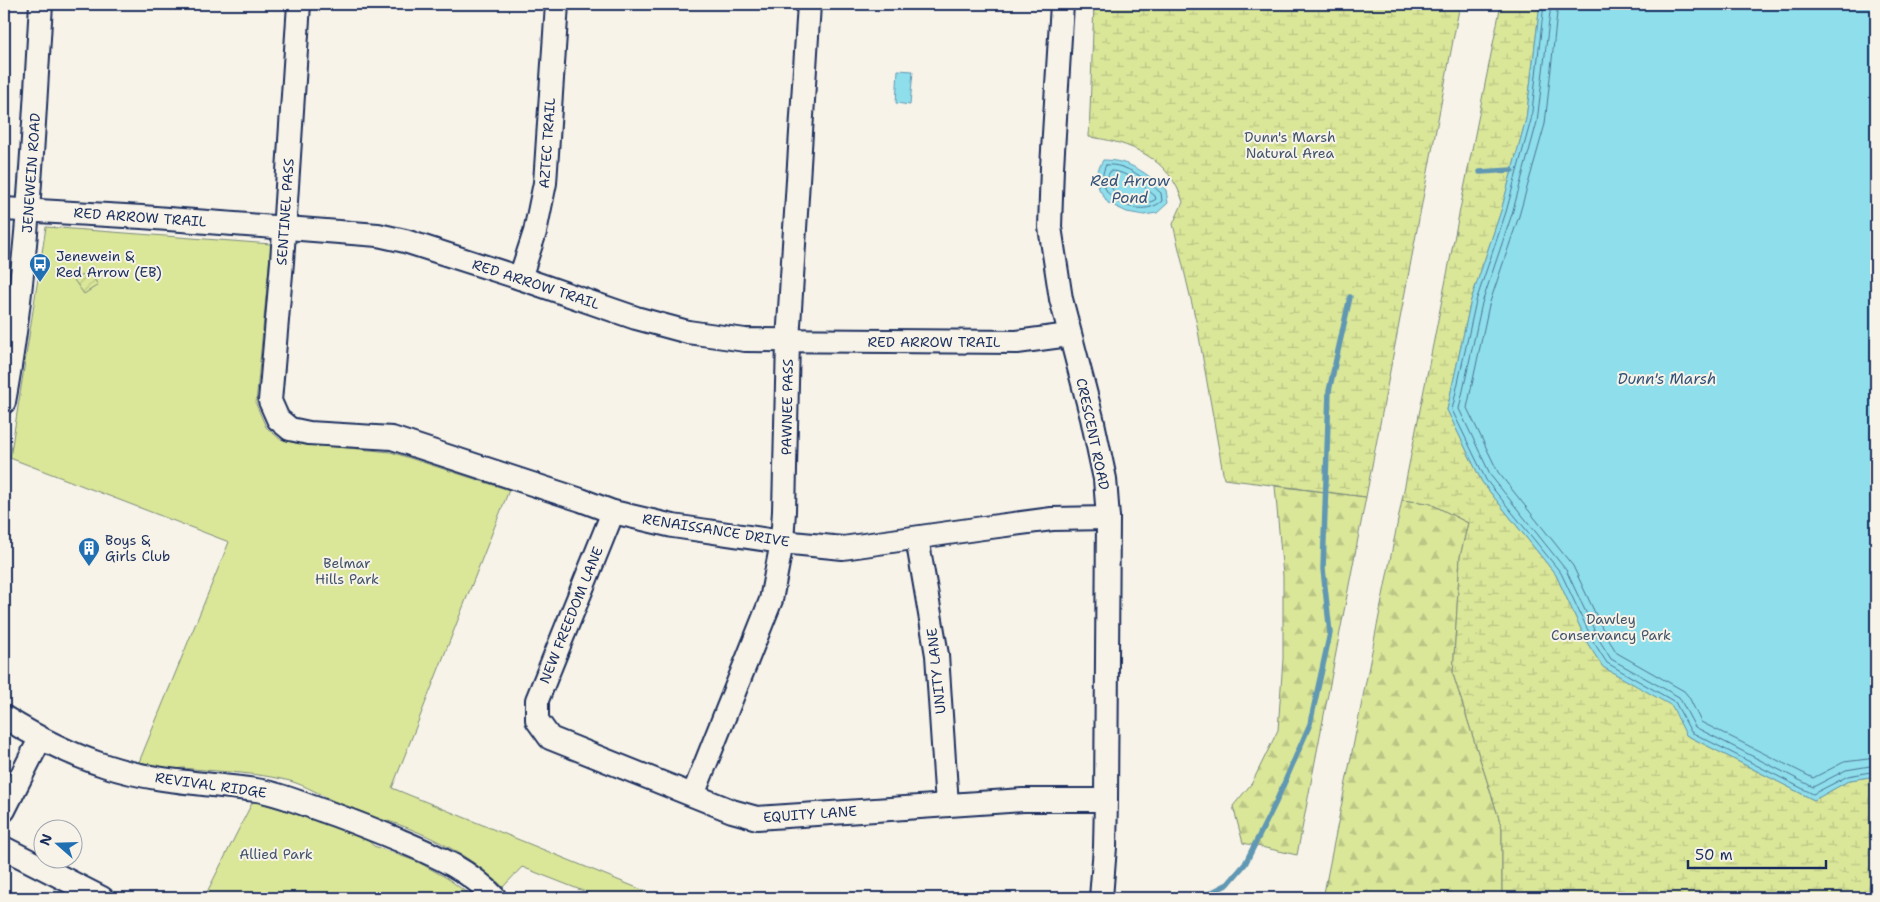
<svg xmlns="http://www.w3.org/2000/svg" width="1880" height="902" viewBox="0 0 1880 902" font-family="'Shantell Sans',sans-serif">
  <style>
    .green { fill: #dae698; stroke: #7a8a7b }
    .forest { fill: url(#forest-firs); stroke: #7a8a7b }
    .wetland { fill: url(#wetland-marsh); stroke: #7a8a7b }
    .garden { fill: url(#garden-furrows); stroke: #7a8a7b }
    .water { fill: #8fdeeb; stroke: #6198b3 }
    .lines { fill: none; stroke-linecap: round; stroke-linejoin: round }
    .shore { stroke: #497596; stroke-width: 1 }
    .stream { stroke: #6198b3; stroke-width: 5.5 }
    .street-casing { stroke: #1b2f5e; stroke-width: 26 }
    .street { stroke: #f7f3e8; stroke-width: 22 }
    .labels { text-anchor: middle; stroke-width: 4; stroke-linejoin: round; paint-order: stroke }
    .park-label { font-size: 14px; fill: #41546a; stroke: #f7f3e8 }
    .street-label { font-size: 14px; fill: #1b2f5e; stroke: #f7f3e8 }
    .poi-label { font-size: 14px; fill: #1b2f5e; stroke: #f7f3e8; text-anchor: start }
    .water-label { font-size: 15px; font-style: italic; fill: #32527a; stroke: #f7f3e8 }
  </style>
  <defs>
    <pattern id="forest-firs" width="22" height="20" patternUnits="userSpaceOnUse" patternTransform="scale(1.25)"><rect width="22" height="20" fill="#dae698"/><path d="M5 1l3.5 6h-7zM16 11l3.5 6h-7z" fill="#bac685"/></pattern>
    <pattern id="wetland-marsh" width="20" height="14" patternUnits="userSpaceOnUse" patternTransform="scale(1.25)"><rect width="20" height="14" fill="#dae698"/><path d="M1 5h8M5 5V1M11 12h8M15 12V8" fill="none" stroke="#bac685"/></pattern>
    <pattern id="garden-furrows" width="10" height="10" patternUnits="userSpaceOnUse" patternTransform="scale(1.25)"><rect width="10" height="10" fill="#dae698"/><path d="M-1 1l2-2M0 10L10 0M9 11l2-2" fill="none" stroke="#bac685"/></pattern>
  </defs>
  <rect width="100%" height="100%" fill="#f7f3e8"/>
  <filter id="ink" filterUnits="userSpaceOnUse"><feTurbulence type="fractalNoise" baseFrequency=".02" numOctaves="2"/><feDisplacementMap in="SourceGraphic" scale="10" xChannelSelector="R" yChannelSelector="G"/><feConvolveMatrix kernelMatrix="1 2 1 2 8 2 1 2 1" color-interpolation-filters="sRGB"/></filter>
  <g filter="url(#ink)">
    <!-- green -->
    <g class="green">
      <path d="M 46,227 L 271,244 L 256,404 L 266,427 L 280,439 L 296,443 L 391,452 L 509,490 L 392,788 L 662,898 L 601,898 L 522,867 L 503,887 C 470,856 432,835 388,821 C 384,820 378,820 374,818 C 361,814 346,809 335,802 C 320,794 306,786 290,781 C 255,772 219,772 183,768 L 174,769 L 139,762 L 229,542 L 10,458 Z"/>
      <polygon points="253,801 332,824 365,838 374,846 418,862 447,878 474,898 204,898"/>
      <polygon points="1072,894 1071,898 940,898"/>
    </g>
    <!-- forest -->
    <g class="forest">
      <polygon points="1275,486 1366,497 1297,855 1243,843 1233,806 1252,783 1278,730 1283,659 1283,576"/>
      <polygon points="1402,500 1429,503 1468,523 1460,557 1453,674 1502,828 1502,898 1323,898"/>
    </g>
    <!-- wetland -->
    <g class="wetland">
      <path d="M 1094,4 L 1460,4 L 1366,497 L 1224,479 L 1197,325 L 1173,224 L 1183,202 C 1170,159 1131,142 1089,137 Z"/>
      <polygon points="1501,4 1540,4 1526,119 1501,211 1471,300 1447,410 1482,482 1556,575 1588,644 1603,667 1673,706 1686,735 1814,800 1850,780 1876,776 1876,898 1502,898 1502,828 1453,674 1460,557 1468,523 1429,503 1402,500"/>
    </g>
    <!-- garden -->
    <polygon class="garden" points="89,271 98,285 84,294 74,280"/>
    <!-- water -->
    <g class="water">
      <polygon points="1540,4 1876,4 1876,776 1850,780 1814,800 1686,735 1672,706 1603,667 1588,644 1556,575 1482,482 1447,410 1471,300 1501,211 1526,119"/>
      <polygon points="898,70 913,71 910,105 896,103"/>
      <path d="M 1103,160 C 1130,160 1146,173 1166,190 L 1168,203 L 1157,213 L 1144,215 L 1127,212 L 1108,203 L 1099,189 L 1096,174 Z"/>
    </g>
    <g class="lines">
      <!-- shore -->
      <g class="shore">
        <polyline points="1544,4 1531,120 1506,212 1476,301 1452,410 1486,480 1561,573 1593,641 1607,663 1675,702 1691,732 1813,794 1848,776 1876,771"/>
        <polyline points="1551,4 1537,122 1512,214 1482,303 1459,409 1491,476 1566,570 1598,638 1611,659 1679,697 1695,727 1813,787 1846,770 1876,765"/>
        <polyline points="1558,4 1545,124 1519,216 1489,305 1467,408 1498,472 1573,566 1605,634 1617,653 1684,691 1689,697 1701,722 1813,778 1844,762 1876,758"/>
        <path d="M 1106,165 C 1127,163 1146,180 1161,193 L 1162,201 C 1140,221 1089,197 1106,165 Z"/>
        <path d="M 1111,171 C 1127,171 1143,186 1155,196 L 1156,199 C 1146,207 1126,201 1117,194 C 1111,190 1109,182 1108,176 Z"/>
      </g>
      <!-- stream -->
      <g class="stream">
        <polyline points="1480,172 1512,170"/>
        <polyline points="1201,898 1228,884 1245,864 1276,802 1310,724 1330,633 1323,569 1329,391 1350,297"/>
      </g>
      <!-- street casing -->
      <g class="street-casing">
        <g id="street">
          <polyline points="299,4 282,262 270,401 278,419 290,429 309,433 392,438 581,500 613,512 673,526 782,542 843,548 983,528 1052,519 1108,518"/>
          <polyline points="1062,4 1052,167 1050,227 1061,299 1092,418 1105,479 1108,518 1106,800 1105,847 1101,898"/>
          <polyline points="4,209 142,217 378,235 405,241 520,278 636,318 688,332 745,340 1017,342 1069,335"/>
          <polyline points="520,278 535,232 545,183 557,4"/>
          <path d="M 4,402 C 28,270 33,137 41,4"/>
          <polyline points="613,512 537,700 537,720 550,738 732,811 757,818 1023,800 1106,800"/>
          <polyline points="917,538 937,655 947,805"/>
          <path d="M 4,717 C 36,737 69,754 106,766 C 154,782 206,783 256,790 C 279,793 302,804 324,811 C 350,820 374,830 399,840 C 434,855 469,869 495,898"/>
          <polyline points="693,795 771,600 782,542 784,511 788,341 809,4"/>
          <polyline points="4,810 40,739"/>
          <polyline points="4,848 102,898"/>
        </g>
      </g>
      <!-- street -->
      <use href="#street" class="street"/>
    </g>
  </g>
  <!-- icons -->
  <defs>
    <g id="bus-pin" transform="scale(1.125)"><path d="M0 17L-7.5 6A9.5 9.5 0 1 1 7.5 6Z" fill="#1f6fb2" stroke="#f7f3e8"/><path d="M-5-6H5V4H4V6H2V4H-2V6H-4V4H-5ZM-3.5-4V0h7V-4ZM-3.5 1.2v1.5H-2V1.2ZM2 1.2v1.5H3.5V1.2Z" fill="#fff"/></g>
    <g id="building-pin" transform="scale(1.125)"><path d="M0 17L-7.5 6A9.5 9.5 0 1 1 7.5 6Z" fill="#1f6fb2" stroke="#f7f3e8"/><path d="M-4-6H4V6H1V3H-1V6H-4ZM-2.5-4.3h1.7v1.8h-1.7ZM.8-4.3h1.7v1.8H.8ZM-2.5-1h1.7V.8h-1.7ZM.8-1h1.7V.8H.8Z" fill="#fff"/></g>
  </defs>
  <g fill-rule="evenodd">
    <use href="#bus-pin" x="40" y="264"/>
    <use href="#building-pin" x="89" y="548"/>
  </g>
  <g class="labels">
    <!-- park labels -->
    <g class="park-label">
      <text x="1290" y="142">Dunn's Marsh<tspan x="1290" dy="16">Natural Area</tspan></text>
      <text x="347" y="568">Belmar<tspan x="347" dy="16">Hills Park</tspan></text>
      <text x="1611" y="624">Dawley<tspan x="1611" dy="16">Conservancy Park</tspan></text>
      <text x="276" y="859">Allied Park</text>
    </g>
    <!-- street labels -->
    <g class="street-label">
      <text transform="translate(547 143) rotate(-86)" y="5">AZTEC TRAIL</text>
      <text transform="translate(31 173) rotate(-86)" y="5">JENEWEIN ROAD</text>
      <text transform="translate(285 212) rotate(-86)" y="5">SENTINEL PASS</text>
      <text transform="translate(140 217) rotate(4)" y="5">RED ARROW TRAIL</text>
      <text transform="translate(536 284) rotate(18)" y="5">RED ARROW TRAIL</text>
      <text x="934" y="347">RED ARROW TRAIL</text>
      <text transform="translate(787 407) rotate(-89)" y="5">PAWNEE PASS</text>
      <text transform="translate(1093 434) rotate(78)" y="5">CRESCENT ROAD</text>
      <text transform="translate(716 530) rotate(9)" y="5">RENAISSANCE DRIVE</text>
      <text transform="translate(571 615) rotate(-68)" y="5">NEW FREEDOM LANE</text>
      <text transform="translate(936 671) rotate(-96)" y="5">UNITY LANE</text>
      <text transform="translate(211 785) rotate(8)" y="5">REVIVAL RIDGE</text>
      <text transform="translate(810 814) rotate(-4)" y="5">EQUITY LANE</text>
    </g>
    <!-- poi labels -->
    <g class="poi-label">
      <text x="56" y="261">Jenewein &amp;<tspan x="56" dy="16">Red Arrow (EB)</tspan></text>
      <text x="105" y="545">Boys &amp;<tspan x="105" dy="16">Girls Club</tspan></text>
    </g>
    <!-- water labels -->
    <g class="water-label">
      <text x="1130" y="186">Red Arrow<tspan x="1130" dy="17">Pond</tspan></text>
      <text x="1667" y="384">Dunn's Marsh</text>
    </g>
  </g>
  <!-- margin -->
  <rect width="1880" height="902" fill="none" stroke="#f7f3e8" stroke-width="20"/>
  <rect x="10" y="10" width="1860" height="882" fill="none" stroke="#1b2f5e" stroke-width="2" filter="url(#ink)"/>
  <!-- north arrow -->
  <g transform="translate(58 844) rotate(290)"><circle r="24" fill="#f7f3e8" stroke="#9fa5b1"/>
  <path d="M0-4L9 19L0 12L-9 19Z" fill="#1f6fb2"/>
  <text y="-8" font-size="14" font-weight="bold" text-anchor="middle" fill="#1b2f5e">N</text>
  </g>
  <!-- scale -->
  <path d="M1688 860v8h138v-8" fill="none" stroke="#1b2f5e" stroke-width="2.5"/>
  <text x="1695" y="860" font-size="15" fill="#1b2f5e" stroke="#f7f3e8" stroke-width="4" paint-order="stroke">50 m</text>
</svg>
